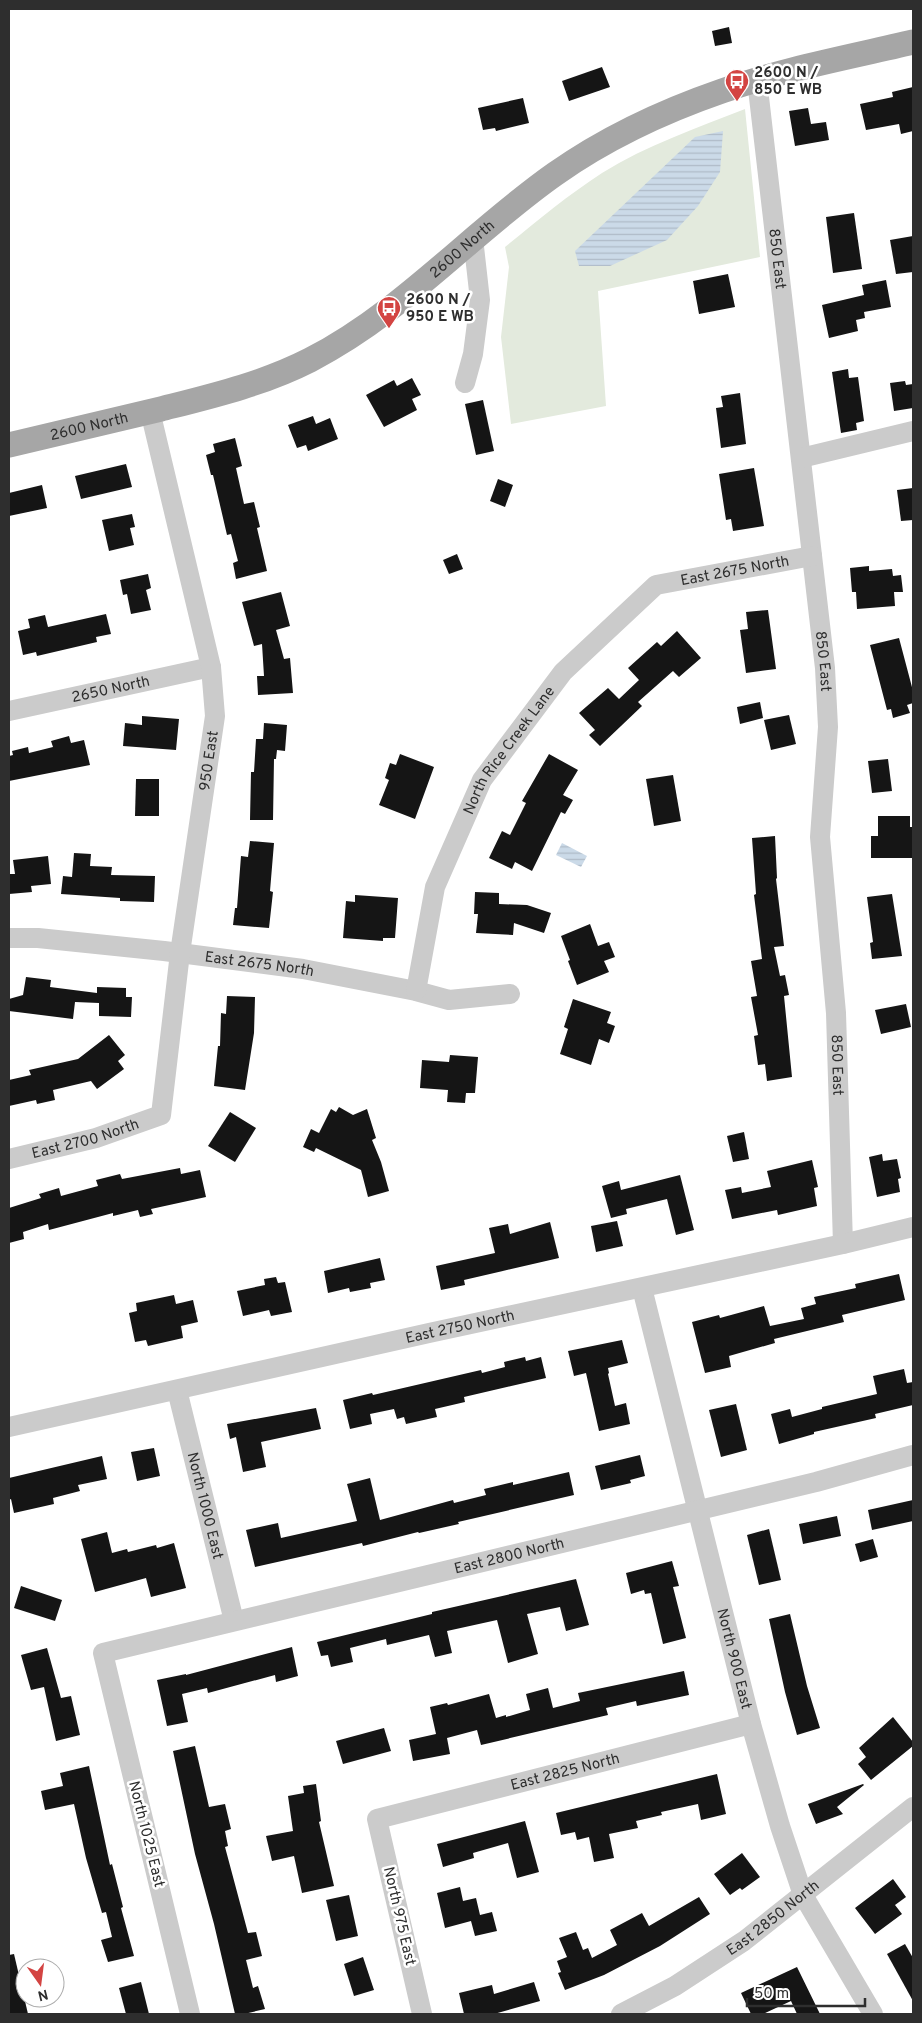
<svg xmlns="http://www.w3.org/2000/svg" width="922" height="2023" viewBox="0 0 922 2023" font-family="Overpass,sans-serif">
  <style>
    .park { fill: #e3eadd }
    .water { fill: url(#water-rules) }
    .building { fill: #151515 }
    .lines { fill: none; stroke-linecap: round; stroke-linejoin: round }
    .minor { stroke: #cbcbcb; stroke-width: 20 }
    .major { stroke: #a6a6a6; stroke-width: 25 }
    .labels { text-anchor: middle; stroke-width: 5; stroke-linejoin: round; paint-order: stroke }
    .poi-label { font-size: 15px; font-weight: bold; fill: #2e2e2e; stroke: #fff; text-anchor: start }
    .street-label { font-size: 15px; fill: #2e2e2e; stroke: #fff }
  </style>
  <defs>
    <pattern id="water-rules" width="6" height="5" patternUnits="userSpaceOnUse" patternTransform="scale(1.25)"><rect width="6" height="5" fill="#cbdae8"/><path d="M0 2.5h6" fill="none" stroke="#afbbc7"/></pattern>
  </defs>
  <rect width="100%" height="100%" fill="#fff"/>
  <!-- park -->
  <path class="park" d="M 745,109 L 760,257 L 598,291 L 606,406 L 511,424 L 501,337 L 509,267 L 505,247 C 537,221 568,195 602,173 C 647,145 697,128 745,109 Z"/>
  <!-- water -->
  <g class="water">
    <polygon points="723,131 720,172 698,206 667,240 610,266 579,266 575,251 695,137"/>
    <polygon points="562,843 587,856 581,867 556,855"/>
  </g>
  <!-- building -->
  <g class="building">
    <polygon points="729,27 732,43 715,46 712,31"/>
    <polygon points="602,67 610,87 569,101 562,81"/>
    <polygon points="913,87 913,131 901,134 899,124 866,130 860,104 893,97 892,92"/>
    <polygon points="523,98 529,123 496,131 495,128 483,130 478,108"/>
    <polygon points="808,108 811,124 826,122 829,140 795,146 789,111"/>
    <polygon points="854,213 862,269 833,273 826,217"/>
    <polygon points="913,236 913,272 896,274 890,240"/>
    <polygon points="728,274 735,307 699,314 693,281"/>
    <polygon points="886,280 891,307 864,312 865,318 856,320 858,331 829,338 822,305 864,295 862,285"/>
    <polygon points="848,369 849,378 858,377 864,421 856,423 857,430 841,433 832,372"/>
    <polygon points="412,378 421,395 412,399 417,410 384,427 366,395 394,380 397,386"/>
    <polygon points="905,381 906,385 913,384 913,408 894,411 890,383"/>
    <polygon points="740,393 746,444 721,448 716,408 723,407 721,396"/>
    <polygon points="483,400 494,451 476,455 465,404"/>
    <polygon points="313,416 316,424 330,418 338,439 308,451 306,445 297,448 288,425"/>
    <polygon points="235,438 242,466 236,468 244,504 254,502 260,527 257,528 267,571 236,579 233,563 238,561 231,534 227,535 213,475 211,475 206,455 215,452 213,444"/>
    <polygon points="126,464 132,487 81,499 75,476"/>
    <polygon points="754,468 764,526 733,531 731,519 726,520 719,474"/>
    <polygon points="498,479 513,485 505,507 490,501"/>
    <polygon points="42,485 47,508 9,516 9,493"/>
    <polygon points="913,488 913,520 901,521 897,490"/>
    <polygon points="132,514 135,527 130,528 134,545 109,551 102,520"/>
    <polygon points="457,554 463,569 449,574 443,560"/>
    <polygon points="869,566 869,571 892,569 893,576 901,575 903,592 894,592 895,606 857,609 856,592 852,592 850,568"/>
    <polygon points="148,574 151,588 146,590 151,610 131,614 127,594 123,595 120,580"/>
    <polygon points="281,592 290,626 276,630 284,659 290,658 293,693 258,695 257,676 264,676 262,644 254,646 242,602"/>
    <polygon points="768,610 776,669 746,673 740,630 748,629 746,612"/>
    <polygon points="106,614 111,634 96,637 97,642 37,656 36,652 23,655 18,631 30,628 28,619 45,615 48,627"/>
    <polygon points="677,631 701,658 679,677 673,671 638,702 642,706 600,746 589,735 595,730 579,713 608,688 619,699 639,680 628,668 657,642 661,646"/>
    <polygon points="899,638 913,691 913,703 907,705 910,713 893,718 891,709 887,710 870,645"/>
    <polygon points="760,702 763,718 740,724 737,707"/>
    <polygon points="789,715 796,744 771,750 764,720"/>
    <polygon points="142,716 179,719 176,750 123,746 125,723 142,725"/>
    <polygon points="264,723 287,725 285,751 277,750 276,759 274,759 273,820 250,820 251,772 254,772 256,739 263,739"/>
    <polygon points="69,736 71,743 84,740 90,765 9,781 9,756 13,755 12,751 28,747 29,753 53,747 51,741"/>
    <polygon points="400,754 434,767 415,819 379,805 389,780 385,778 390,763 396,765"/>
    <polygon points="549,754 578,770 563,795 573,800 565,814 561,812 532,871 515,862 512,869 489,858 502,831 510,835 526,803 522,801"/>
    <polygon points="888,759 892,791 872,793 868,761"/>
    <polygon points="673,775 681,821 654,826 646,779"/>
    <polygon points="136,779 159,779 159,816 135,816"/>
    <polygon points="878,816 910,816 910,827 913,827 913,858 871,858 871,836 878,836"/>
    <polygon points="775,836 777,878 776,879 784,946 774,947 780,976 785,975 789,995 784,996 792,1077 767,1081 765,1064 758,1065 754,1036 758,1035 751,997 757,996 751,961 762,959 754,895 756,894 752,838"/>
    <polygon points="250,841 274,843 270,891 273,892 269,928 233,925 235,908 237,908 241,856 248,857"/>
    <polygon points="74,853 91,854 90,866 112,867 111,875 155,876 154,902 120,901 120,898 61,894 63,876 72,877"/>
    <polygon points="48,856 51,884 31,886 32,892 9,894 9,874 15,874 13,860"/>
    <polygon points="475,892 499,893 499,904 527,905 551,913 544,933 514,923 513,935 476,933 478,914 474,914"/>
    <polygon points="892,894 902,956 872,959 870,943 873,942 867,897"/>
    <polygon points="355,895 398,898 395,938 383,938 383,941 343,938 346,901 355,902"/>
    <polygon points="590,924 598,946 609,942 615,957 604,961 609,972 577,985 568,961 570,960 561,936"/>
    <polygon points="26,977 51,980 50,987 97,993 97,987 126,988 126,997 132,997 131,1017 99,1016 99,1003 75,1002 73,1019 9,1011 9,999 23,995"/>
    <polygon points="227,996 255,997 254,1033 245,1090 214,1086 218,1046 220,1046 221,1013 226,1014"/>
    <polygon points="573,999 611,1012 607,1023 615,1026 609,1043 599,1039 591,1065 560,1054 568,1029 564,1027"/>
    <polygon points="906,1004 911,1027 881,1034 875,1010"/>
    <polygon points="109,1035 125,1055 118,1061 124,1069 97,1089 91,1081 53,1090 55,1100 37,1104 36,1100 9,1106 9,1080 31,1075 29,1070 78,1059"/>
    <polygon points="450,1055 478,1057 475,1093 466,1093 465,1103 447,1102 448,1090 420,1088 422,1060 449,1062"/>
    <polygon points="339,1107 353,1115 367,1109 376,1138 372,1140 381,1162 389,1191 368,1197 361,1170 316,1148 314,1152 303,1147 311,1129 319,1133 331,1109 336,1112"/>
    <polygon points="230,1112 256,1128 235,1162 208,1146"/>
    <polygon points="744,1132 749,1159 733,1162 727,1136"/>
    <polygon points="882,1154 883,1161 897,1159 901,1178 898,1179 900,1192 877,1197 869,1157"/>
    <polygon points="812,1160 818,1187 814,1188 817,1206 778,1215 777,1210 732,1219 725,1190 741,1187 742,1193 771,1187 767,1171"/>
    <polygon points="180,1168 181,1174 200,1170 206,1197 151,1209 153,1214 140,1217 138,1210 113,1216 113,1213 49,1230 48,1224 23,1232 24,1239 9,1243 9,1208 41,1198 39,1194 59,1188 61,1196 98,1186 96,1180 120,1174 122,1179"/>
    <polygon points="680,1175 694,1230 676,1235 667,1199 626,1209 627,1214 611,1218 602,1186 619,1181 621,1190"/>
    <polygon points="617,1221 623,1246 596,1252 591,1226"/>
    <polygon points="550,1222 559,1258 464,1280 465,1285 441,1290 436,1266 495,1253 489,1228 508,1224 510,1234"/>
    <polygon points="380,1258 385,1280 370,1283 371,1288 350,1292 349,1288 328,1293 324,1271"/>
    <polygon points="899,1274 905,1300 842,1315 844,1322 774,1339 775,1343 729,1356 731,1367 705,1373 692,1322 719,1315 720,1318 764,1306 770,1326 804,1319 801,1308 816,1304 814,1297 856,1288 855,1284"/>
    <polygon points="276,1277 278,1283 285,1282 292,1312 271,1316 269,1310 243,1316 237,1291 265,1285 264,1279"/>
    <polygon points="174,1295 176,1304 193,1300 198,1322 181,1326 183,1338 148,1346 146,1340 135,1342 129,1313 137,1311 136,1303"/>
    <polygon points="622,1340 628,1363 608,1368 609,1373 608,1374 615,1406 626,1403 630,1424 599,1431 586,1373 574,1376 568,1351"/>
    <polygon points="525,1357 526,1361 541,1357 546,1378 464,1397 465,1402 435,1409 437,1417 406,1424 404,1417 397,1419 394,1409 370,1414 372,1424 350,1429 343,1400 372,1393 373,1395 481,1370 482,1373 505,1367 504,1362"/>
    <polygon points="904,1369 907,1383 913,1382 913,1405 875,1414 876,1418 814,1432 814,1434 779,1444 771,1414 790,1409 792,1417 822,1409 822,1407 877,1394 873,1376"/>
    <polygon points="736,1404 747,1450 721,1457 709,1410"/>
    <polygon points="316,1408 321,1429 261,1442 266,1467 243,1472 236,1437 230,1439 227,1424"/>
    <polygon points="154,1448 160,1476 137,1481 131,1452"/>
    <polygon points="640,1455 645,1476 630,1480 631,1483 601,1490 595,1466"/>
    <polygon points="102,1456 107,1479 78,1485 80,1491 53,1498 54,1504 14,1513 11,1499 9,1500 9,1478"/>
    <polygon points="569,1472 574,1495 458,1522 459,1524 419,1533 418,1532 363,1546 362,1543 255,1567 246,1530 278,1523 281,1538 357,1521 347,1484 370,1478 380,1520 453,1500 454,1503 486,1495 484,1489 513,1482 513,1485"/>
    <polygon points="913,1500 913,1521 872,1530 868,1510"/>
    <polygon points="837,1516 841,1536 803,1544 799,1524"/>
    <polygon points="769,1529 781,1580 759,1585 747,1535"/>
    <polygon points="107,1532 112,1553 127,1549 128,1552 156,1545 157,1548 174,1543 186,1588 151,1597 146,1578 95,1592 81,1539"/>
    <polygon points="873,1539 878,1557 860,1562 855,1544"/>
    <polygon points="672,1561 679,1586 673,1587 686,1638 663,1644 651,1593 645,1594 644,1590 631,1594 626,1573"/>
    <polygon points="576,1579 589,1625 566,1631 560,1607 527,1614 538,1654 508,1663 497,1620 447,1631 452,1653 435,1657 429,1635 387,1645 386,1639 350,1648 353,1662 331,1667 328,1655 321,1656 317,1642 432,1614 432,1612"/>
    <polygon points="21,1586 62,1600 55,1621 14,1608"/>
    <polygon points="790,1614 807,1686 820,1728 797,1735 785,1692 769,1619"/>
    <polygon points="292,1647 298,1676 276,1682 275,1675 208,1693 207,1688 182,1694 188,1722 167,1726 157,1680 186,1674 186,1675"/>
    <polygon points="47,1648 61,1698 71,1696 80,1735 56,1741 44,1687 31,1690 21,1655"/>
    <polygon points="684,1671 689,1695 637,1706 636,1701 606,1708 608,1715 481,1745 477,1730 447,1738 450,1754 413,1761 409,1740 436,1734 430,1707 447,1703 448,1705 489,1694 496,1718 506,1715 506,1717 530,1710 526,1694 548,1688 553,1708 580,1701 578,1693"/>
    <polygon points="893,1717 913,1742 913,1746 871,1780 858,1764 866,1757 859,1748"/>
    <polygon points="384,1728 391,1751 343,1764 336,1741"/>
    <polygon points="195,1746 209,1807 225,1804 231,1829 225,1831 228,1846 225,1847 248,1933 256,1932 262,1956 246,1960 253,1988 258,1986 265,2009 244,2014 235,2014 214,1924 195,1854 173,1751"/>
    <polygon points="89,1766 110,1865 112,1864 123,1907 121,1908 134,1956 108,1962 101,1940 112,1937 106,1912 102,1913 86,1858 74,1804 45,1810 41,1791 63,1786 60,1773"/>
    <polygon points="717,1774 726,1814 701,1820 698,1804 661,1812 662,1815 636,1821 638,1828 609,1834 614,1858 594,1862 589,1837 577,1840 575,1832 561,1835 556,1813"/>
    <polygon points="316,1784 321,1821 319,1822 334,1886 302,1893 294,1856 272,1861 266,1836 293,1831 288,1796 304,1793 303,1786"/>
    <polygon points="863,1784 864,1785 837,1807 843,1814 816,1824 808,1804"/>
    <polygon points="525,1821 539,1872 517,1878 508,1843 473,1853 474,1858 443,1867 437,1844"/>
    <polygon points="742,1853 760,1877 742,1890 740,1888 730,1895 714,1874"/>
    <polygon points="893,1879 906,1897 895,1905 902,1914 875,1934 855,1908"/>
    <polygon points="460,1887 463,1901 476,1898 480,1915 492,1912 497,1931 475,1936 471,1921 445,1928 437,1893"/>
    <polygon points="349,1895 358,1936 336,1941 326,1900"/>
    <polygon points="699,1897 710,1914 660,1946 604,1975 565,1990 558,1973 561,1972 557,1961 567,1957 559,1938 576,1932 583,1950 588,1948 592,1958 617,1945 610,1930 642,1913 649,1926"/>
    <polygon points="905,1944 913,1958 913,2001 887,1954"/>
    <polygon points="14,1954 28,2014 9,2014 9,1955"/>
    <polygon points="363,1957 374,1990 354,1996 344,1964"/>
    <polygon points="797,1967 820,2014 797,2014 791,2001 763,2014 751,2014 741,1993"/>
    <polygon points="141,1982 149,2014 126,2014 119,1988"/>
    <polygon points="534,1982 540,2001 494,2014 464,2014 459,1993 492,1985 494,1994"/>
  </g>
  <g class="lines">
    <!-- minor -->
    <g class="minor">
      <path id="s1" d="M 757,80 L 825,668 L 828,727 L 820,837 L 836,1013 L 843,1244"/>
      <polyline points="465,383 473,354 480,300 473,238"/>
      <polyline points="801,458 913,431"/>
      <path id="s2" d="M 9,711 L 211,667"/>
      <path id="s3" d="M 9,938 L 38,938 L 164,951 L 303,969 L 416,991 L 449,1000 L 510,994"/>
      <path id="s4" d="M 416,991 L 435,887 L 482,780 L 563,672 L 656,585 L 812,556"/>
      <path id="s5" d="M 9,1159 L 96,1138 L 161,1115 L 180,953 L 215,716 L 211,667 L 150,411"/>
      <path id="s6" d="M 642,1288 L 751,1724 L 780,1826 L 803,1895 L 873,2014"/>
      <path id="s7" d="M 177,1390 L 234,1621"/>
      <path id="s8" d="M 9,1427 L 429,1333 L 843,1244 L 913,1227"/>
      <path id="s9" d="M 190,2014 L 103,1653 L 816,1482 L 913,1455"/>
      <path id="s10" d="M 422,2014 L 377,1819 L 751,1724"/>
      <path id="s11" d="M 621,2014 L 675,1986 L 744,1941 L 913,1807"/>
    </g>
    <!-- major -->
    <path class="major" id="s12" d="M 9,445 C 60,433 111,421 161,409 C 212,396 263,384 310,360 C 402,313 471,233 555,174 C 606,138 664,111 722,91 C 784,69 850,57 913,42"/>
  </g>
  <!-- icons -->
  <defs>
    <g id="bus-pin" transform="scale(1.25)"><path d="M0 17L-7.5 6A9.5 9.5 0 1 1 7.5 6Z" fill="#d34442" stroke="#fff"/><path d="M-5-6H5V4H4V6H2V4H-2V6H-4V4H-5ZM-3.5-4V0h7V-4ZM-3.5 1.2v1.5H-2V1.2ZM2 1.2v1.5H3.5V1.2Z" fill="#fff"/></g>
  </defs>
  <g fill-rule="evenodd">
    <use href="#bus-pin" x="737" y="81"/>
    <use href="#bus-pin" x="389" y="308"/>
  </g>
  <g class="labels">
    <!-- poi labels -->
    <g class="poi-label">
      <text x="754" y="77">2600 N /<tspan x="754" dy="17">850 E WB</tspan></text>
      <text x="406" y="304">2600 N /<tspan x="406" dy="17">950 E WB</tspan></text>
    </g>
    <!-- street labels -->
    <g class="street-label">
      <text dy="5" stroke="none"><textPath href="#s12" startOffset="502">2600 North</textPath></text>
      <text dy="5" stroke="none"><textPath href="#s1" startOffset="180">850 East</textPath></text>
      <text dy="5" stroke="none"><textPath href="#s12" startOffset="82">2600 North</textPath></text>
      <text dy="5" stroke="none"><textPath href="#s4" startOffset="565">East 2675 North</textPath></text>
      <text dy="5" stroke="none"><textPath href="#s1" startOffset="585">850 East</textPath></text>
      <text dy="5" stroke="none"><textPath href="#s2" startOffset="104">2650 North</textPath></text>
      <text dy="5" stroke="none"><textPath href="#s4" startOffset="262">North Rice Creek Lane</textPath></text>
      <text dy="5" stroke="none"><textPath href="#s5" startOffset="516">950 East</textPath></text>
      <text dy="5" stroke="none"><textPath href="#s3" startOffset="252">East 2675 North</textPath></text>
      <text dy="5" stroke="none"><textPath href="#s1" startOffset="990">850 East</textPath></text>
      <text dy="5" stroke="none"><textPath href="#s5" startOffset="79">East 2700 North</textPath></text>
      <text dy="5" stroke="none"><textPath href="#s8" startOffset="462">East 2750 North</textPath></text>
      <text dy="5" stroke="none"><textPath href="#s7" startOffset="119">North 1000 East</textPath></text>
      <text dy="5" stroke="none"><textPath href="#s9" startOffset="789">East 2800 North</textPath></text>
      <text dy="5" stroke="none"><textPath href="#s6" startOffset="382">North 900 East</textPath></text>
      <text dy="5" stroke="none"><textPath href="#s10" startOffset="394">East 2825 North</textPath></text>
      <text transform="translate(147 1834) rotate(76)" y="5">North 1025 East</text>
      <text transform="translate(400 1916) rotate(77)" y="5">North 975 East</text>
      <text dy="5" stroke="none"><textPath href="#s11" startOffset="180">East 2850 North</textPath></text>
    </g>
  </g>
  <!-- border -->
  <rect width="922" height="2023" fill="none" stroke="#2e2e2e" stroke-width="20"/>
  <!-- north arrow -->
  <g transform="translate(40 1983) rotate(166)"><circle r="24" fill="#ffffff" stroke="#ababab"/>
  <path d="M0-4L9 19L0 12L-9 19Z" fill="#d34442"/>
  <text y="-8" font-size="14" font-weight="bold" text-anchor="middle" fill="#2e2e2e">N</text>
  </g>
  <!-- scale -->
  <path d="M747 1998v8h118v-8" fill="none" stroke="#2e2e2e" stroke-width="2.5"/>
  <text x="754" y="1998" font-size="15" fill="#2e2e2e" stroke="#ffffff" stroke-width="4" paint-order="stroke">50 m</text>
</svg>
